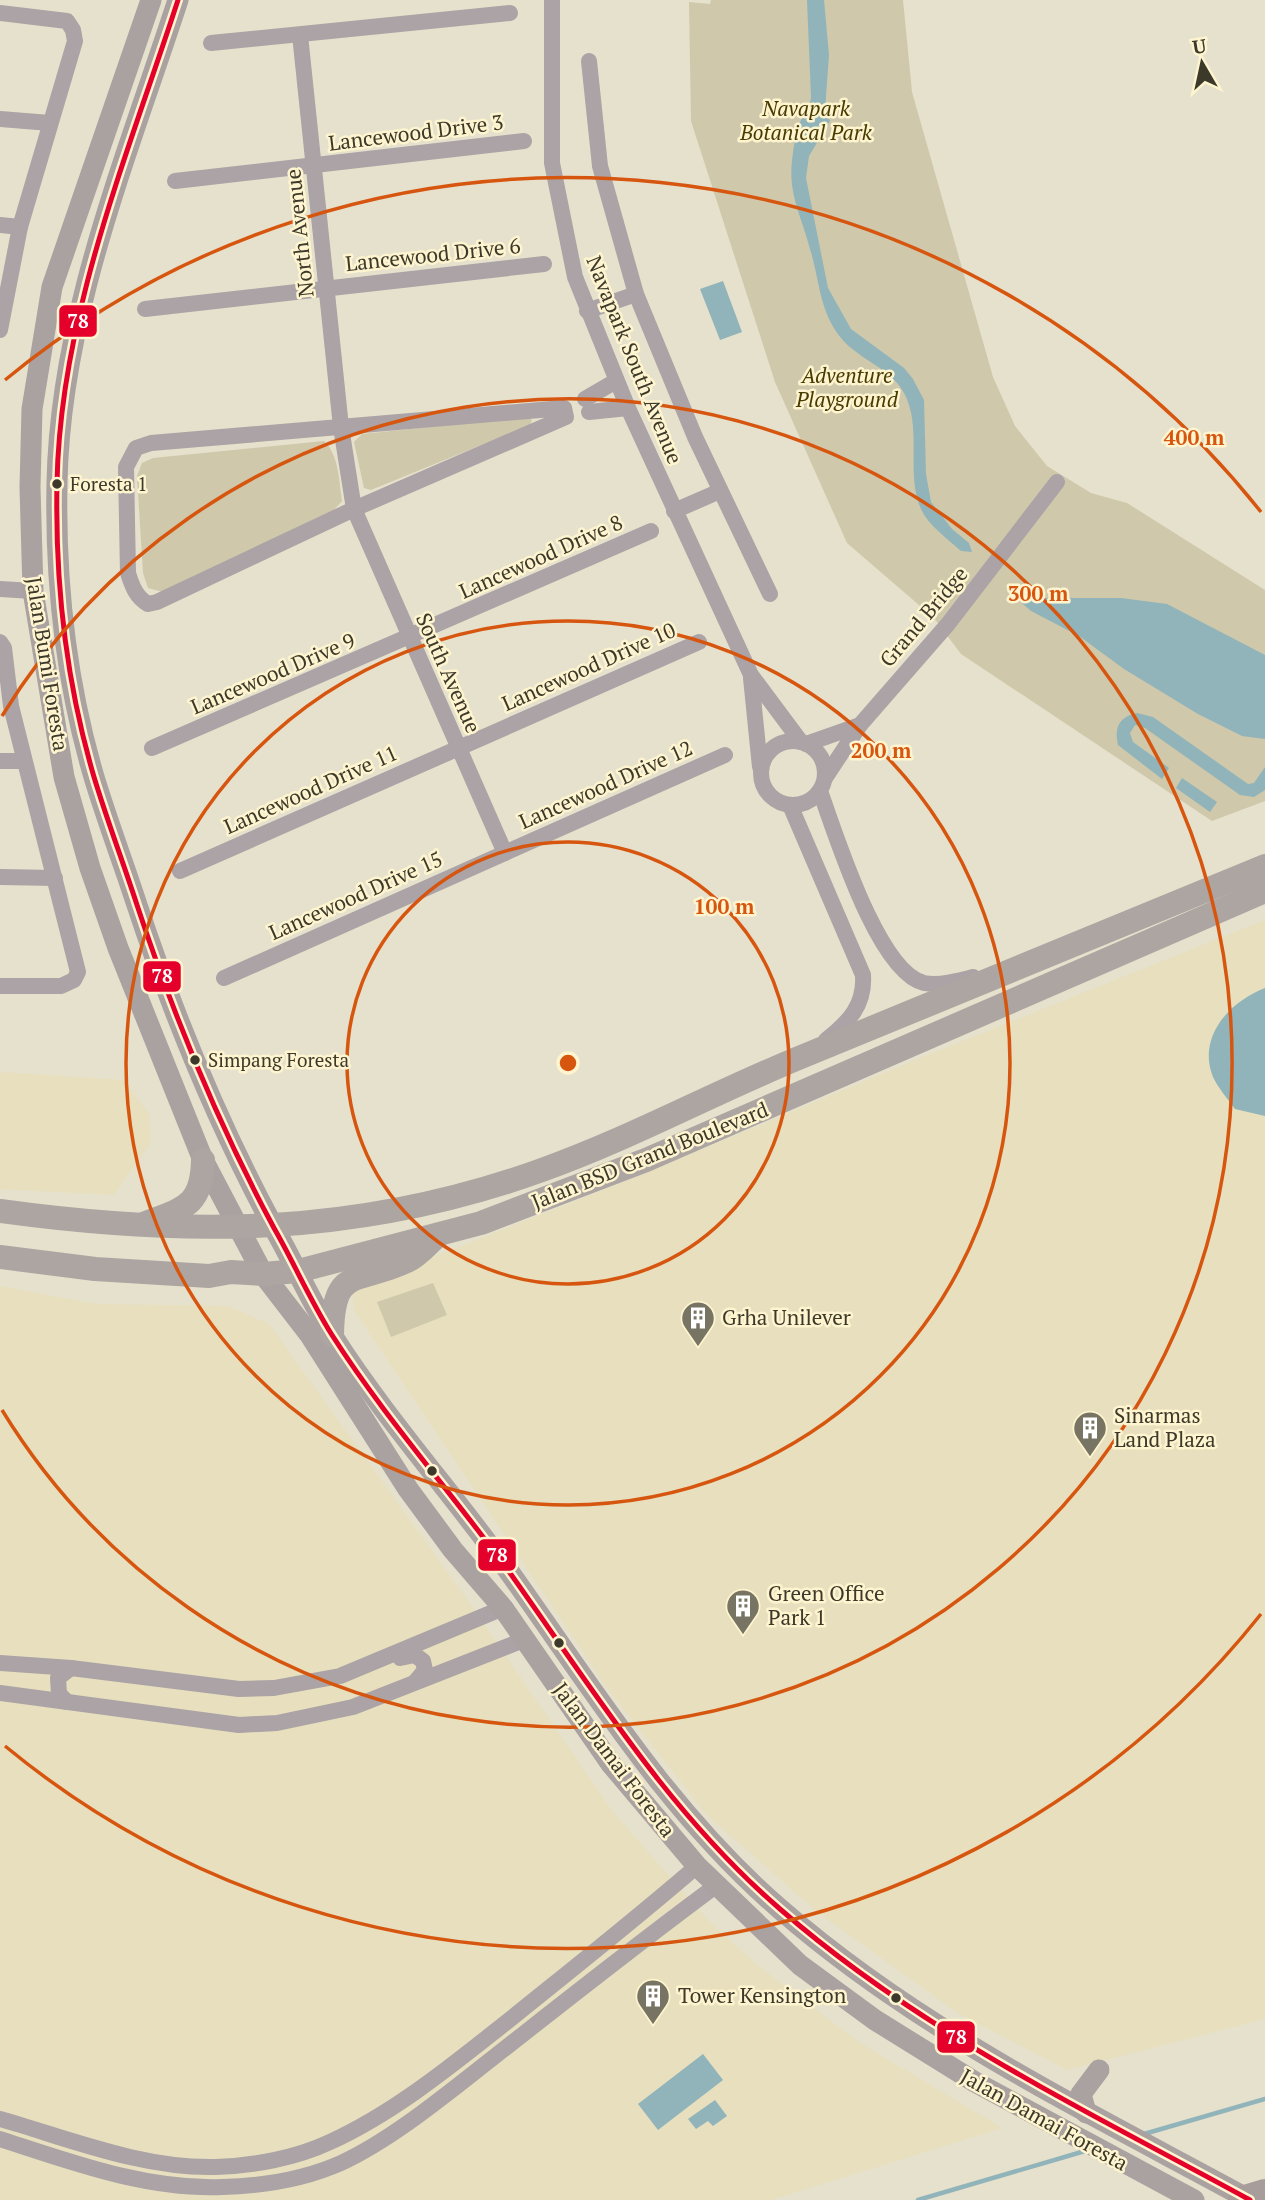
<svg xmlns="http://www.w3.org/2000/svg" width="1265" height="2200" viewBox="0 0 1265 2200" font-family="'PT Serif',serif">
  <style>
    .built { fill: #e7dfbd }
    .park { fill: #cfc8ab }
    .water { fill: #90b4ba }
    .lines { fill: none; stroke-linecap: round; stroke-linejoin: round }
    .stream { stroke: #90b4ba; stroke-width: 4.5 }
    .minor { stroke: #aba3a5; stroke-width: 16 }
    .secondary { stroke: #aaa1a1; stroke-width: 21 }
    .primary { stroke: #ada5a2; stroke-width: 24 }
    .motorway-bridge { stroke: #a79e9c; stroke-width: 28 }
    .bus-1-casing { stroke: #fef4cf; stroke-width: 10 }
    .bus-1 { stroke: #e4002b; stroke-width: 5 }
    .ring { fill: none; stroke: #d7560f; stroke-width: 3.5 }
    .bus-dot { fill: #3d392a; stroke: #fef4cf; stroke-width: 2.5 }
    .labels { text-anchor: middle; stroke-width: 5; stroke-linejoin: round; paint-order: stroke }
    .bus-label { font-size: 19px; fill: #3d392a; stroke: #fef4cf; text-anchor: start }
    .park-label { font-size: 21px; font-style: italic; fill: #473b00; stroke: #fef4cf }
    .street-label { font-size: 21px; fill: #3d392a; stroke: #fef4cf }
    .poi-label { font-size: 21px; fill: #3d392a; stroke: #fef4cf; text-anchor: start }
    .centre { fill: #d7560f; stroke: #fef4cf; stroke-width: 3.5 }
    .ring-label { font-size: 21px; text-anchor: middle; font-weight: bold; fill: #d7560f; stroke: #fef4cf; stroke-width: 5; stroke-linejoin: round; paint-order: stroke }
    .line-badge { stroke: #fef4cf; stroke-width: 2.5 }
    .badge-label { font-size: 19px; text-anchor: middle; font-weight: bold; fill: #fff }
  </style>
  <rect width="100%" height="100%" fill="#e6e1cc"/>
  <!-- built -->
  <g class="built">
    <polygon points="1265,920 1265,2019 1067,2070 956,2012 815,1910 708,1816 610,1692 355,1312 352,1289 636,1177 913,1061"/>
    <polygon points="0,1072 123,1080 149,1114 150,1143 114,1195 0,1189"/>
    <polygon points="0,1286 96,1304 228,1306 269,1324 468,1601 613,1812 708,1920 756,1964 860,2043 1002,2128 771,2200 0,2200"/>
  </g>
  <!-- park -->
  <g class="park">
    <polygon points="711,0 903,0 912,92 993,377 1015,426 1047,466 1091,493 1127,503 1265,590 1265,801 1212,821 961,654 934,618 847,543 775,382 691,121 689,2 710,4"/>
    <polygon points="528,417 532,420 530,425 371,490 364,488 354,442 362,434"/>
    <path d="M 324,441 C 339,455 339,481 342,501 L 334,510 L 163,592 L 148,588 L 143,573 L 137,476 L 142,463 L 153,458 Z"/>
    <polygon points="433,1283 447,1315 391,1337 377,1302"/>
  </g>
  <!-- water -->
  <g class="water">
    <path d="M 807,0 L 824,0 L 829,55 L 825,110 L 830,121 L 809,156 L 806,178 L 828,288 L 851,329 L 904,368 L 913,379 L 924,400 L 926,474 L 931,502 L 952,529 L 969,543 L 972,552 L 961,551 C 948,539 928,525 921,509 C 905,473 923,428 904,393 C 891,368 859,360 841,338 C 819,311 820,281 810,249 C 802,218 788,194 792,161 C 793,150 796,130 801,120 C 807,111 810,108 811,97 Z"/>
    <polygon points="723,281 742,332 720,340 700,289"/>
    <polygon points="1013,586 1021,587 1041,598 1121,598 1167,604 1265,655 1265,739 1242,736 1198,714 1124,669 1079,636 1031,611 1015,597"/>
    <path d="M 1137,713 L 1153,717 L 1248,784 L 1254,783 L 1265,767 L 1265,790 L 1254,797 L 1240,795 L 1145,728 L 1135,725 L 1130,733 L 1133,742 L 1169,768 L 1162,779 L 1118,745 C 1114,727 1119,717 1137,713 Z"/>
    <polygon points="1182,778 1217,802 1210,812 1176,788"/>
    <path d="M 1265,988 L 1265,1116 L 1235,1109 C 1228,1099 1218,1088 1213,1077 C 1197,1037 1229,1002 1265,988 Z"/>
    <polygon points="703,2054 723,2080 658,2130 638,2104"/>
    <polygon points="715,2100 727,2116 713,2126 708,2121 696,2129 688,2119"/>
  </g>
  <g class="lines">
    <!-- stream -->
    <g class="stream">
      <polyline points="1144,2134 1265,2099"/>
      <polyline points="918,2200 1085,2151"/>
    </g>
    <!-- minor -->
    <g class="minor">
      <polyline points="552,0 552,163 575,277 628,408 751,675 801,742"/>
      <polyline points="0,13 67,21 73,30 75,41 20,227 0,330"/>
      <polyline points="300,35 341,427 354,509 505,853"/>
      <polyline points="211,43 510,13"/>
      <polyline points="589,61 600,166 636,294 695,437 770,594"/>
      <polyline points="0,119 50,123"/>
      <polyline points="175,181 524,141"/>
      <polyline points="0,225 20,227"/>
      <polyline points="145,309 544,264"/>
      <polyline points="587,311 636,294"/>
      <polyline points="585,399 616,381"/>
      <path d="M 564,408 L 566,417 L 354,509 L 157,602 L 148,604 C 136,597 132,586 128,573 L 126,467 L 136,448 L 151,443 Z"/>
      <polyline points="589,412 628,408"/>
      <polyline points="674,511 720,491"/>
      <polyline points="0,589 33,591"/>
      <polyline points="0,642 4,648 11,706 78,972 74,980 61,986 0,986"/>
      <polyline points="751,678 760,767"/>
      <circle cx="793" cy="773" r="32"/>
      <polyline points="806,744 860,725"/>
      <polyline points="152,748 651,531"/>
      <polyline points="0,761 24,761"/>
      <polyline points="825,778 860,725 948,624 1057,482"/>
      <path d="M 820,791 C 836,835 878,972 924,983 C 939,986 958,981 973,977"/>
      <path d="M 790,805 L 863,975 C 865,1005 849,1022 826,1040"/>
      <polyline points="180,871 699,642"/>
      <polyline points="0,877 55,878"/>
      <polyline points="224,978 725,755"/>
      <polyline points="400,1658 415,1655 423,1661 425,1670 415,1682"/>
      <polyline points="0,1663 71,1668 239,1689 274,1688 340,1676 503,1608"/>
      <polyline points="0,1693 239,1725 277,1723 353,1707 526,1639"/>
      <polyline points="67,1702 59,1694 58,1678 71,1668"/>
      <path d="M 0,2119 C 70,2139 143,2169 216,2167 C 253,2166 296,2158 330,2142 C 396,2112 456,2062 513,2017 C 575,1967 637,1918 697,1866"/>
      <path d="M 0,2139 C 71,2162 146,2190 222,2187 C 261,2186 305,2179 341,2163 C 393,2139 449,2092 494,2057 C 568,1999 641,1941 717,1885"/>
    </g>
    <!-- secondary -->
    <g class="secondary">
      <polyline points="151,0 52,287 32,409 30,487 33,591 64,777 90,868 118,948 203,1160 263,1274 310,1335 408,1489 453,1550 503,1608 611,1764 697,1866 800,1965 875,2020 975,2082 1194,2200"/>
      <path d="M 178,0 C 127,157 60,316 57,483 C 55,581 66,682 94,777 C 107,820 123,862 137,905 C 174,1017 218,1124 274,1228 C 294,1263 310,1300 332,1335 C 385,1418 452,1493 510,1573 C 594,1691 669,1813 780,1909 C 921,2032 1087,2111 1250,2200"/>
      <polyline points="1086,2113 1081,2094 1099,2070"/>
    </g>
    <!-- primary -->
    <g class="primary">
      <path d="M 0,1211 C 189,1237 359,1236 542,1170 C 632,1138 717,1091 806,1055 C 959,991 1113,930 1265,866"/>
      <path d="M 146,1223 C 184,1208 202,1206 203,1160"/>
      <polyline points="0,1257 95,1269 209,1276 231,1272 263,1274 298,1271 481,1223 646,1160 1265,891"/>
      <path d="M 332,1335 C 333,1264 357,1285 407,1261 C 418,1256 427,1245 436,1237"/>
    </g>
    <!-- motorway-bridge -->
    <polyline class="motorway-bridge" points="1242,2200 1265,2193"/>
    <!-- bus-1 casing -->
    <g class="bus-1-casing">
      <path id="bus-1" d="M 178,0 C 127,157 60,316 57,483 C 55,581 66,682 94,777 C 107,820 123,862 137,905 C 174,1017 218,1124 274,1228 C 294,1263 310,1300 332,1335 C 385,1418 452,1493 510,1573 C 594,1691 669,1813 780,1909 C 921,2032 1087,2111 1250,2200"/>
    </g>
    <!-- bus-1 -->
    <use href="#bus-1" class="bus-1"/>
  </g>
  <!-- distance rings -->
  <g class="ring">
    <circle cx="568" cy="1063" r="221"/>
    <circle cx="568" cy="1063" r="442"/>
    <path d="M2 716A664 664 0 1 1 2 1410"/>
    <path d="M1261 1614A885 885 0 0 1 5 1746M5 380A885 885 0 0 1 1261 512"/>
  </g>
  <!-- icons -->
  <defs>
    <g id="building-pin" transform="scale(1.75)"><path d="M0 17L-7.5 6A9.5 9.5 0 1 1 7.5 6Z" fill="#787463" stroke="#fef4cf"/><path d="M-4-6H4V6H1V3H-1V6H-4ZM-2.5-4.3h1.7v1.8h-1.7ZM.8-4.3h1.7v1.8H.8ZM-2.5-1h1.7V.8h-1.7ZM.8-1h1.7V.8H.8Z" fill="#fff"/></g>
  </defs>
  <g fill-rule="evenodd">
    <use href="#building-pin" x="698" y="1318"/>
    <use href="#building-pin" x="1090" y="1428"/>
    <use href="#building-pin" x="743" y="1606"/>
    <use href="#building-pin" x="653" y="1996"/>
  </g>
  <!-- markers -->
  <g class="bus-dot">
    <circle cx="57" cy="484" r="6"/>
    <circle cx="195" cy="1060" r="6"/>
    <circle cx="432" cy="1471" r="6"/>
    <circle cx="559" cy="1643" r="6"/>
    <circle cx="896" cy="1998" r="6"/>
  </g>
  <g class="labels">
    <!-- bus labels -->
    <g class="bus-label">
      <text x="70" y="491">Foresta 1</text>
      <text x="208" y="1067">Simpang Foresta</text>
    </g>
    <!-- park labels -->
    <g class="park-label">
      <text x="806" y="116">Navapark<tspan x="806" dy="24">Botanical Park</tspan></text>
      <text x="847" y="383">Adventure<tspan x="847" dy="24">Playground</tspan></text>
    </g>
    <!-- street labels -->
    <g class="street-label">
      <text transform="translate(416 133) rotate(-7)" y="7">Lancewood Drive 3</text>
      <text transform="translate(300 233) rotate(-96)" y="7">North Avenue</text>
      <text transform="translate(433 255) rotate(-6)" y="7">Lancewood Drive 6</text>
      <text transform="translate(634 360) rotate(68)" y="7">Navapark South Avenue</text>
      <text transform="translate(541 557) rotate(-24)" y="7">Lancewood Drive 8</text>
      <text transform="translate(924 617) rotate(-50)" y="7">Grand Bridge</text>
      <text transform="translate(47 664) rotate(81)" y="7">Jalan Bumi Foresta</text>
      <text transform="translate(589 667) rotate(-24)" y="7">Lancewood Drive 10</text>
      <text transform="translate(448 673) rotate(66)" y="7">South Avenue</text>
      <text transform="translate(273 674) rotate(-23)" y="7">Lancewood Drive 9</text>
      <text transform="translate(606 785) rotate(-24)" y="7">Lancewood Drive 12</text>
      <text transform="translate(311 790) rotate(-24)" y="7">Lancewood Drive 11</text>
      <text transform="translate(356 896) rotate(-24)" y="7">Lancewood Drive 15</text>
      <text transform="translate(650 1156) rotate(-22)" y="7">Jalan BSD Grand Boulevard</text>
      <text transform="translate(614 1760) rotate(53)" y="7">Jalan Damai Foresta</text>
      <text transform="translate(1044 2120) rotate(29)" y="7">Jalan Damai Foresta</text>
    </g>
    <!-- poi labels -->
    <g class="poi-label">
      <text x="722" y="1325">Grha Unilever</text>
      <text x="1114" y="1423">Sinarmas<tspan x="1114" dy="24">Land Plaza</tspan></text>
      <text x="768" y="1601">Green Office<tspan x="768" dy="24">Park 1</tspan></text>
      <text x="678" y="2003">Tower Kensington</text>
    </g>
  </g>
  <circle cx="568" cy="1063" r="10" class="centre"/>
  <g class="ring-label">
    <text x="1194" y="445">400 m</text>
    <text x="1038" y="601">300 m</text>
    <text x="881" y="758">200 m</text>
    <text x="724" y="914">100 m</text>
  </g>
  <g class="line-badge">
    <rect x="58" y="304" width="40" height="34" rx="7" fill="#e4002b"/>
    <rect x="142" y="960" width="40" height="33" rx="7" fill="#e4002b"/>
    <rect x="477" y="1538" width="40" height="34" rx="7" fill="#e4002b"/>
    <rect x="936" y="2020" width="40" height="34" rx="7" fill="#e4002b"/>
  </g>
  <g class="badge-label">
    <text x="78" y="328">78</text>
    <text x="162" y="983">78</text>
    <text x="497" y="1562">78</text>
    <text x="956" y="2044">78</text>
  </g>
  <!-- north arrow -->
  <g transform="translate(1202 63) rotate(351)" stroke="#fef4cf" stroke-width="5" paint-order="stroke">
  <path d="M0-5L12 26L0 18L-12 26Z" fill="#3d392a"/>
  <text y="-10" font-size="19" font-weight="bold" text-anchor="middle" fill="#3d392a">U</text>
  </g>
</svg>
